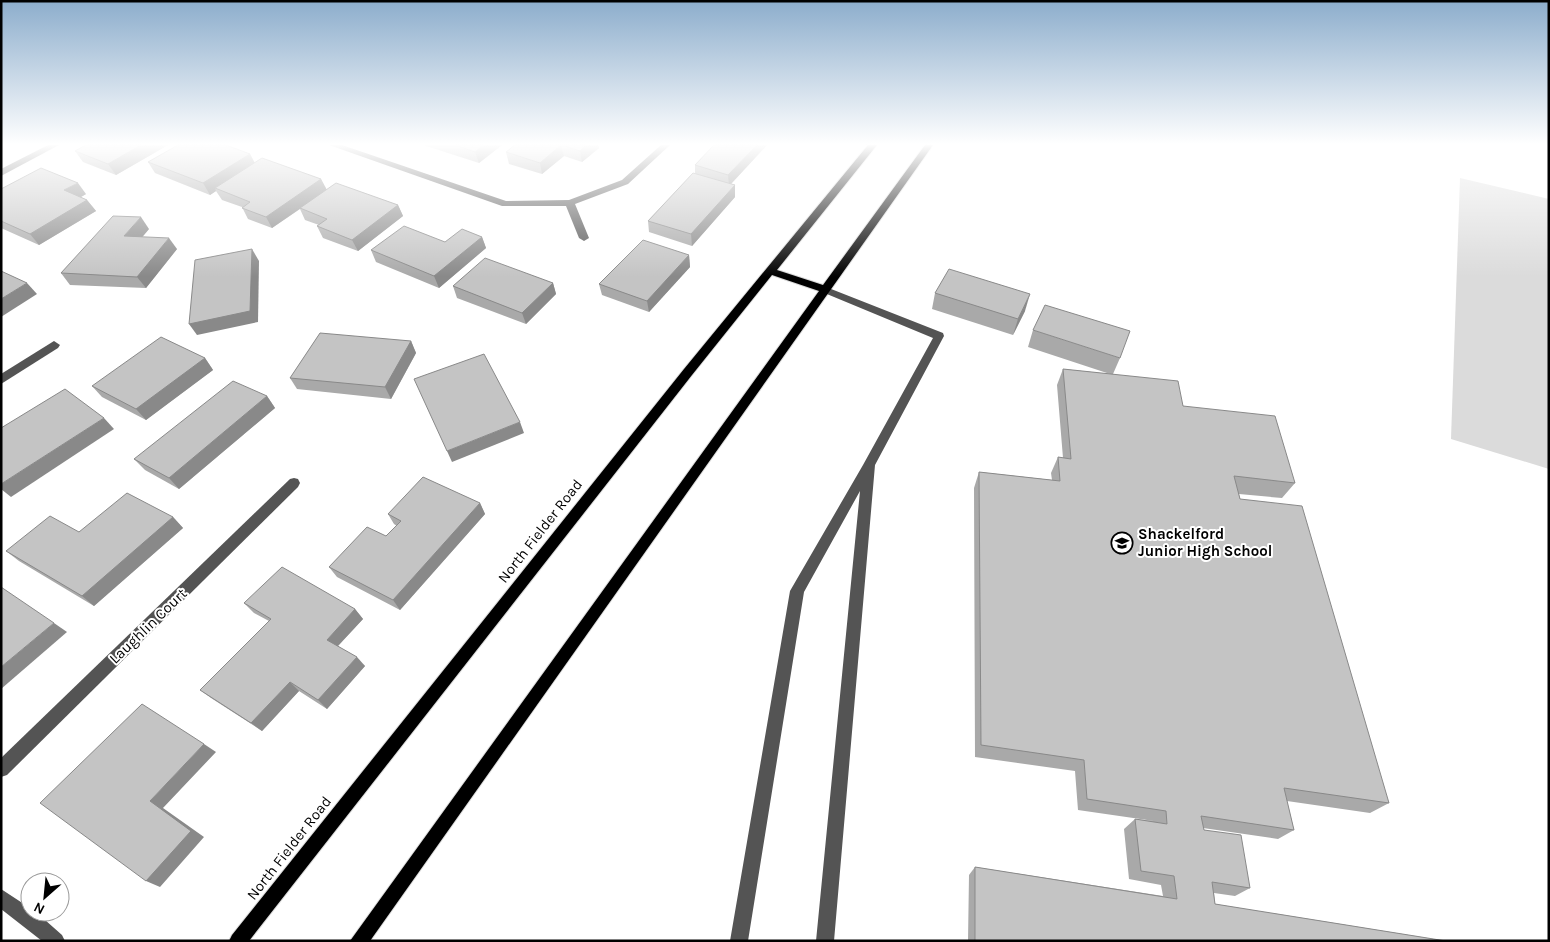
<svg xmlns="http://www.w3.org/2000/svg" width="1550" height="942" viewBox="0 0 1550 942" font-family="Karla,sans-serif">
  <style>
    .green { fill: #dbdbdb }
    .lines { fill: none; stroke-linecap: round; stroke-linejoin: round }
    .major-casing { stroke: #dbdbdb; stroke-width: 2 }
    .minor { fill: #545454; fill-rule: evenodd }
    .major { fill: #000; fill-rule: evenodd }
    .wall { fill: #a9a9a9 }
    .shaded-wall { fill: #898989 }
    .building { fill: #c4c4c4; stroke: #898989 }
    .labels { text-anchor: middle; stroke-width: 4; stroke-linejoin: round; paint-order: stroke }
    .street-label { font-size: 15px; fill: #000; stroke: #fff }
    .poi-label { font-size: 15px; font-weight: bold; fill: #000; stroke: #fff; text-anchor: start }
  </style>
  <rect width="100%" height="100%" fill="#fff"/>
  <!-- green -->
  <polygon class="green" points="1460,178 1549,199 1549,469 1451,439"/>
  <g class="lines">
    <!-- major casing -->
    <g class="major-casing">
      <polygon id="major" points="868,145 877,145 777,270 823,285 925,145 933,145 370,941 350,941 819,291 772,275 692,375 249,941 229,941 232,935 684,369"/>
    </g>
    <!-- minor -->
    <g class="minor">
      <polygon points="48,145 59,145 1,176 1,169"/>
      <polygon points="329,145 342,145 506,201 569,200 622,180 661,145 670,145 628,184 575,204 589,238 584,241 579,238 566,206 502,206"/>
      <polygon points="826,287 943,333 944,336 875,465 834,941 816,941 860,491 804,592 748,941 730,941 790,591 863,465 933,338 822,292 821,290"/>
      <polygon points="54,341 60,345 58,348 1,384 1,374"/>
      <polygon points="294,478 298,479 300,483 298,487 7,775 1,777 1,758 290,479"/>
      <polygon points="1,889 30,908 30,912 36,912 62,935 65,941 42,941 1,909"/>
    </g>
    <!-- major -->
    <use href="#major" class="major"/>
  </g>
  <!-- wall -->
  <g class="wall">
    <polygon points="168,145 116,175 83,162 75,151"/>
    <polygon points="423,145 502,145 479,163"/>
    <polygon points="515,145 598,145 599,148 582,162 564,156 542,174 509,164 506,152"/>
    <polygon points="767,145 731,184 735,185 735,197 692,246 649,232 648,221 695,174 695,165"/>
    <polygon points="250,154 255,163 321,179 326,190 398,205 403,216 358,251 323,238 317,226 319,225 305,220 300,209 272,228 248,219 242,207 222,200 216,191 210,195 155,173 148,162"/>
    <polygon points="1,189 86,194 81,197 87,200 96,211 39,245 1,228"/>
    <polygon points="149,229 142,237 177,249 146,288 70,285 61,273"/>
    <polygon points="482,237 486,248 439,288 376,262 371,250 445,242"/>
    <polygon points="689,255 690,267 649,312 602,295 599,284"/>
    <polygon points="553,283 556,294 526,324 457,298 453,286"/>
    <polygon points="935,293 1025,311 1013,335 932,309"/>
    <polygon points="1033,330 1120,358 1113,374 1183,406 1295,483 1282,498 1239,494 1240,499 1389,803 1370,813 1287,801 1294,830 1278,839 1203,828 1204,830 1250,888 1235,896 1214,893 1215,904 1446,941 968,941 969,875 975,867 1163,896 1161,885 1129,879 1124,829 1135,819 1154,821 1078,810 1075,771 975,757 974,488 979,472 1052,480 1051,473 1058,457 1063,458 1057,385 1063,369 1110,374 1028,347"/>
    <polygon points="411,341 416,353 391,399 297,389 290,378"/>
    <polygon points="205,358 213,370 146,420 102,397 92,386"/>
    <polygon points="267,396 275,408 179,489 145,470 134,459"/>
    <polygon points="480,503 485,514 400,610 337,577 329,567 386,536 397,526 394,524 388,514"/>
    <polygon points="173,517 183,528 94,606 19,561 6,551 79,532"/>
    <polygon points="244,603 355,609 363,619 338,646 365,666 327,709 299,691 262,731 211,698 200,690 269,621 254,613"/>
  </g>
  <!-- shaded-wall -->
  <g class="shaded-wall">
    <polygon points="141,145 168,145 116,175 108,164"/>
    <polygon points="484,145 502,145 479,163 475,152"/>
    <polygon points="561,145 564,156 542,174 540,163"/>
    <polygon points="586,145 598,145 599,148 582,162 580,151"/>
    <polygon points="757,145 767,145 729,186 728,175"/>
    <polygon points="250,154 256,166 215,188 216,191 210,195 203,183"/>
    <polygon points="321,179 327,190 272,228 266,217"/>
    <polygon points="78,183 86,194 72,202 64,190"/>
    <polygon points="735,185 735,197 692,246 691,234"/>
    <polygon points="87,200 96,211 39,245 30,234"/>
    <polygon points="398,205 403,216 358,251 352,240"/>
    <polygon points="141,217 149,229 133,248 124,236"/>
    <polygon points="482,237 486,248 439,288 434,276"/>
    <polygon points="169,238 177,249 146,288 137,277"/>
    <polygon points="252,249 259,261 258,322 197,335 189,324"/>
    <polygon points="689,255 690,267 649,312 647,301"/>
    <polygon points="27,283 37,294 1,317 1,299"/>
    <polygon points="553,283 556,294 526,324 522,313"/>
    <polygon points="1030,294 1025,311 1013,335 1018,319"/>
    <polygon points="411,341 416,353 391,399 385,387"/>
    <polygon points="205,358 213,370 146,420 136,409"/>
    <polygon points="267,396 275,408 179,489 169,478"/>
    <polygon points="104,418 114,429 11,497 1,489 1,484"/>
    <polygon points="520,422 524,433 452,462 447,451"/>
    <polygon points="480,503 485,514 400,610 393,600"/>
    <polygon points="173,517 183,528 94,606 82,596"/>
    <polygon points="355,609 363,619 335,649 327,640"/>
    <polygon points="54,623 67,632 1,689 1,667"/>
    <polygon points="357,657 365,666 327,709 318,700"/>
    <polygon points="290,682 299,691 262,731 251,723"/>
    <polygon points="204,744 216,752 163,808 204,837 160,887 146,881 150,801"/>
  </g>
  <!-- building -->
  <g class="building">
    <polygon points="86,145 141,145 108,164 75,151"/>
    <polygon points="178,145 226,145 250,154 203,183 148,162"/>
    <polygon points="455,145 484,145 475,152"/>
    <polygon points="515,145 561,145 540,163 506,152"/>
    <polygon points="562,145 586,145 580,151"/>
    <polygon points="714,145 757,145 728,175 695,165"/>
    <polygon points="262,158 321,179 266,217 242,208 250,202 215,188"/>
    <polygon points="41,168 78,183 64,190 87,200 30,234 1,221 1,189"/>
    <polygon points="693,173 735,185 691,234 648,221"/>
    <polygon points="336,183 398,205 352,240 317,226 327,219 300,208"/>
    <polygon points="113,216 141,217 124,236 169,238 137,277 61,273"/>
    <polygon points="404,226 445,242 462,229 482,237 434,276 371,250"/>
    <polygon points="643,240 689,255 647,301 599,284"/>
    <polygon points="252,249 250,311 189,324 195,260"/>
    <polygon points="485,258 553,283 522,313 453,286"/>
    <polygon points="949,269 1030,294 1018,319 935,293"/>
    <polygon points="1,271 27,283 1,299"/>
    <polygon points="1045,305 1130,331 1120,358 1033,330"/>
    <polygon points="320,333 411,341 385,387 290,378"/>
    <polygon points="161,337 205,358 136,409 92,386"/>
    <polygon points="484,354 520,422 447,451 414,379"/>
    <polygon points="1063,369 1178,381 1183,406 1275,416 1295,483 1234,476 1240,499 1302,506 1389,803 1284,788 1294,830 1201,816 1204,830 1241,835 1250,888 1212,882 1215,904 1446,941 975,941 975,867 1177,899 1174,876 1141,871 1135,819 1167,824 1166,811 1087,799 1084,760 981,745 979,472 1060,481 1058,457 1071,459"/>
    <polygon points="233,381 267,396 169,478 134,459"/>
    <polygon points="65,389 104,418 1,484 1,428"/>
    <polygon points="423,477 480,503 393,600 329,567 367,527 386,536 401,521 388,514"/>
    <polygon points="127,493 173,517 82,596 6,551 50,516 79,532"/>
    <polygon points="282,567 355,609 327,640 357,657 318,700 290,682 251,723 200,690 271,619 244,603"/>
    <polygon points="1,587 54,623 1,667"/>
    <polygon points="142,704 204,744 150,801 191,831 146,881 40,803"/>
  </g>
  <!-- sky -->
  <linearGradient id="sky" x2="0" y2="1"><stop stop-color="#8cadcc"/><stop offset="0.52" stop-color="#fff"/><stop offset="1" stop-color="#fff" stop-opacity="0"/></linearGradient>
  <rect width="1550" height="277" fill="url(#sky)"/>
  <!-- icons -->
  <defs>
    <g id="school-ring" transform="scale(1.125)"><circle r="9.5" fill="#fff" stroke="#000" stroke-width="1.5"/><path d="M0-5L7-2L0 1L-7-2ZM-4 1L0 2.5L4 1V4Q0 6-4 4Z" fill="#000"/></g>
  </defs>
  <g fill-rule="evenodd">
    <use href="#school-ring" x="1122" y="543"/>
  </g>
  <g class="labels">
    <!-- street labels -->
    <g class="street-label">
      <text transform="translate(540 531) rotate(-52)" y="5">North Fielder Road</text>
      <text transform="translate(148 626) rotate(-44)" y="5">Laughlin Court</text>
      <text transform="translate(289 848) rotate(-52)" y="5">North Fielder Road</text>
    </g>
    <!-- poi labels -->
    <g class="poi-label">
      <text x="1138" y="539">Shackelford<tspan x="1138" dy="17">Junior High School</tspan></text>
    </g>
  </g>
  <!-- border -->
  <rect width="1550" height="942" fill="none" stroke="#000000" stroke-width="5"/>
  <!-- north arrow -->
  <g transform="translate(45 897) rotate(207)"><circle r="24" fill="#ffffff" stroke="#999999"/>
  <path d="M0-4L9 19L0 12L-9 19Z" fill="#000000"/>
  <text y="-8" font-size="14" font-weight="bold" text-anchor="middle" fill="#000000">N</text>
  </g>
</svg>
